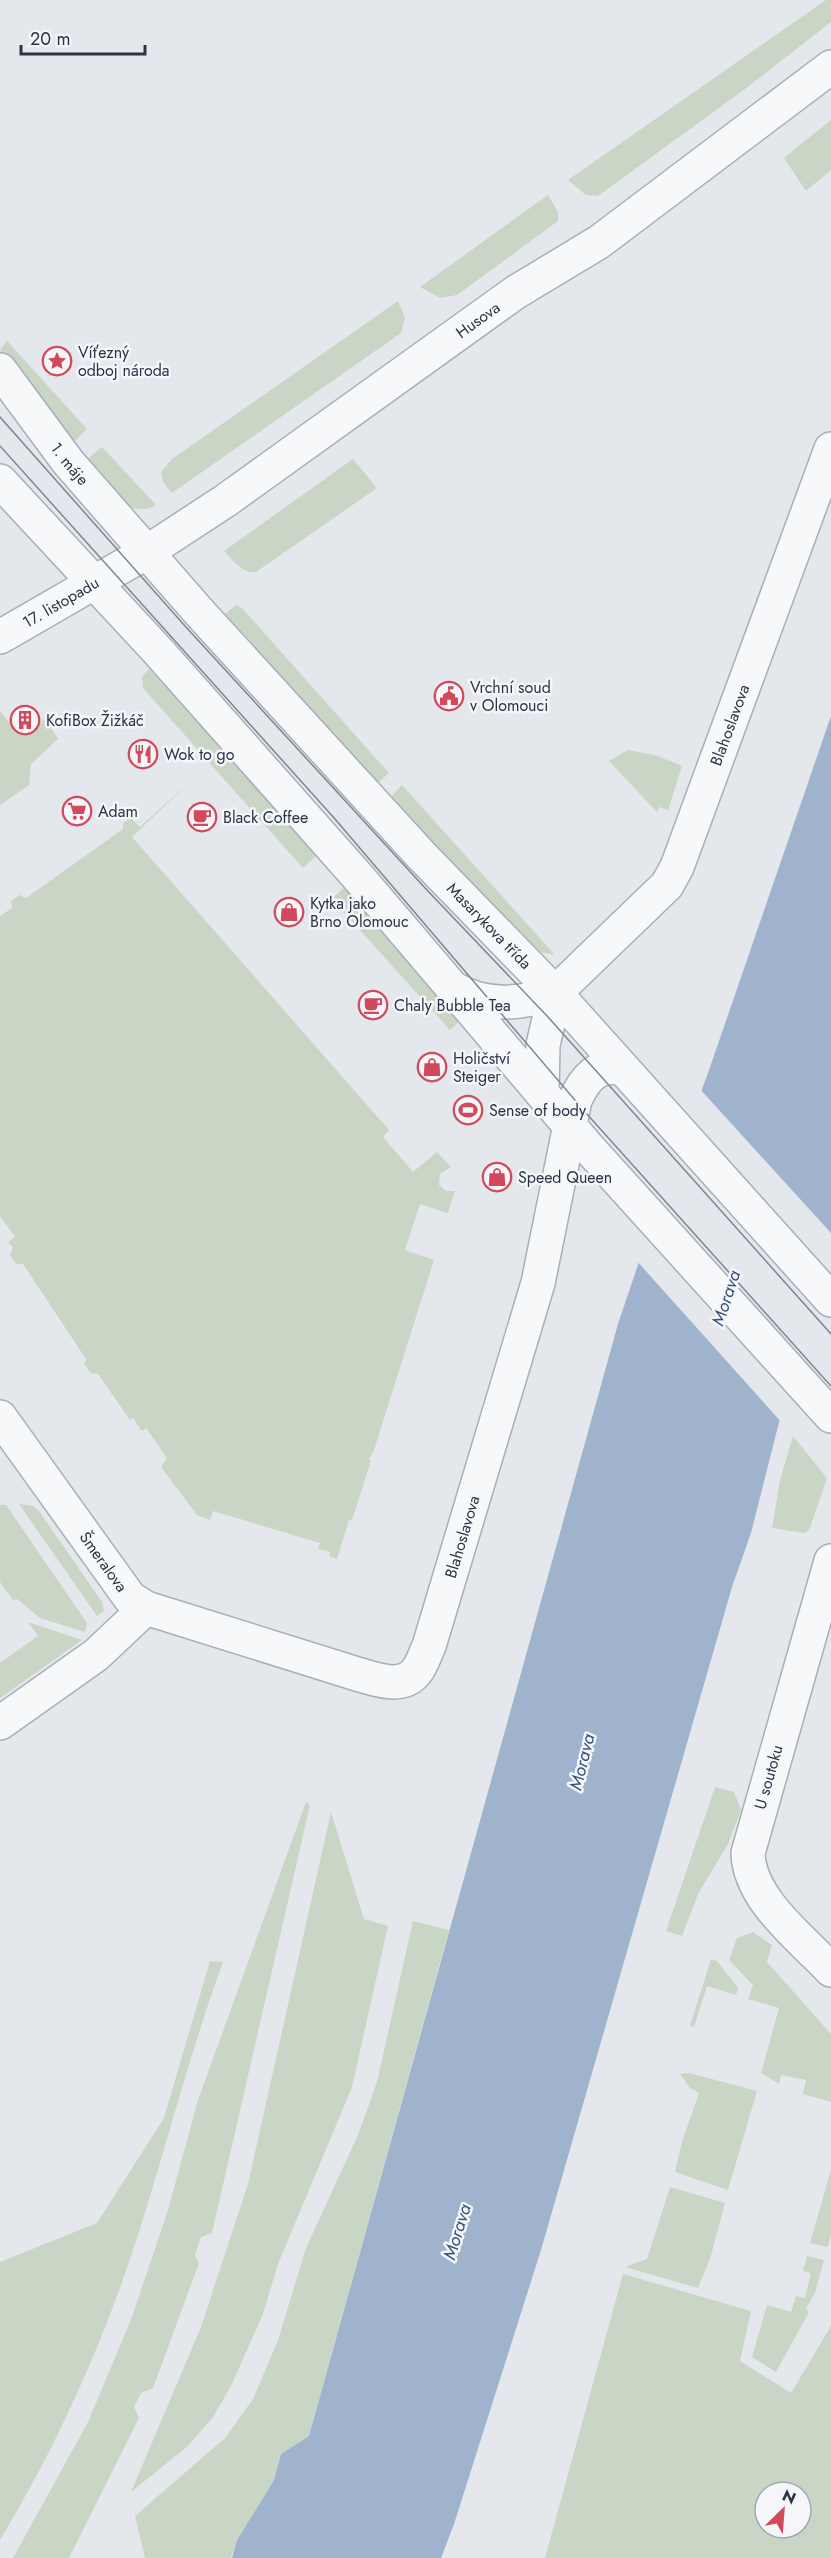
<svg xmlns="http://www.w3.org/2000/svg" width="831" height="2558" viewBox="0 0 831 2558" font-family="Jost,sans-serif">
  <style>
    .green { fill: #c9d6c5; fill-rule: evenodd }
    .water { fill: #9fb4cc }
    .pier { fill: #e4e7ec }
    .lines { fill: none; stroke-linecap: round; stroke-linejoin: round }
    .minor-casing { stroke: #a9aeb7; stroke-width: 36 }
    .minor { stroke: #f7f8fa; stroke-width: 33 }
    .tram { stroke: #7d8696; stroke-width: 1.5 }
    .labels { text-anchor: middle; stroke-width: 5; stroke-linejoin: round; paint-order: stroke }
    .street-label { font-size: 16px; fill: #2b3445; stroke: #f4f6f9 }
    .poi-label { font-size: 16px; fill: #2b3445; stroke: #f4f6f9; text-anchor: start }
    .water-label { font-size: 18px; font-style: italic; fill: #34527a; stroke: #f4f6f9 }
  </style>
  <rect width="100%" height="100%" fill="#e4e7ec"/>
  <!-- green -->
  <g class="green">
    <polygon points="826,0 831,0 831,22 749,86 598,196 586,195 568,180"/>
    <polygon points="831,120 831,170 806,191 784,158"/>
    <polygon points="548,195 558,212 558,221 457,295 440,298 420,287"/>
    <polygon points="398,301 405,318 401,333 172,493 163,482 161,472 172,459"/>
    <polygon points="7,341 87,429 70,446 0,350"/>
    <path d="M 102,447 L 156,505 C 127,523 102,480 85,461 Z"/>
    <path d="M 353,459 L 377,488 L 256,572 C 242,574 233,560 224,551 Z"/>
    <polygon points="236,605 242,608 389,773 375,786 225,614"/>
    <polygon points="149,669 321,851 303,868 143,688 142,677"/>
    <polygon points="0,711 20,735 45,719 58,739 31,764 29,785 0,805"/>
    <polygon points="628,750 655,755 682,766 668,810 659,807 657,812 609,761"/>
    <polygon points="192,780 132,837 389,1130 383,1137 413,1172 437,1152 451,1167 440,1174 439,1185 446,1191 455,1191 448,1213 420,1204 405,1250 434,1260 374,1450 369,1459 371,1461 352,1520 349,1520 337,1559 329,1556 330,1552 318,1549 320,1543 213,1511 210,1520 197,1515 161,1467 167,1458 146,1428 142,1431 133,1418 130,1420 98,1374 91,1373 84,1364 86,1359 23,1264 16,1264 10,1255 13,1248 8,1242 15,1237 0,1216 0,916 12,908 11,901 20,895 26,898 123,829 123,823 131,818 140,827"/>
    <polygon points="402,785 555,955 536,951 388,800"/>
    <polygon points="349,883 463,1018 450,1030 332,899"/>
    <polygon points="793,1436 827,1478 810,1528 805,1533 772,1528 780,1480"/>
    <polygon points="19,1504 33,1506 39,1511 102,1602 104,1611 97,1616"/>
    <polygon points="0,1505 6,1505 87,1623 85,1632 40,1618 17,1599 13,1600 0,1582"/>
    <polygon points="28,1622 82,1640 0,1698 0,1663 38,1636"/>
    <polygon points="715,1787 734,1792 741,1810 728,1844 698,1894 682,1936 666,1931"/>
    <polygon points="306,1802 310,1805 212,2233 201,2237 195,2255 199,2263 153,2388 141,2393 134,2407 139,2418 69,2558 13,2558 88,2422 132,2317 168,2210 198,2100"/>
    <polygon points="331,1812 364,1919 388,1926 352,2087 278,2264 263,2314 231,2386 213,2417 188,2446 131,2492 201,2327 248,2184"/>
    <polygon points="413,1921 449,1930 309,2436 281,2454 274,2480 237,2540 231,2558 145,2558 135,2516 225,2438 253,2399 278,2340 306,2248 358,2135 377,2082"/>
    <polygon points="753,1932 772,1945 767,1962 831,2034 831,2102 803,2094 806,2080 781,2075 779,2084 761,2073 779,2008 748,1999 753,1985 729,1960 737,1938"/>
    <polygon points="711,1959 717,1961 738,1988 736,1995 707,1986 694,2027 690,2026"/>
    <path d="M 210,1961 L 223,1962 C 190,2052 167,2144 138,2235 C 104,2341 58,2444 0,2540 L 0,2262 L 97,2223 L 164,2118 Z"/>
    <polygon points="689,2073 757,2091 728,2190 675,2172 682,2142 699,2093 690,2088 680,2074"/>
    <polygon points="831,2170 831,2235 828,2247 810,2243"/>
    <polygon points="670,2187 725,2203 710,2259 698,2288 625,2267 647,2259"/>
    <polygon points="807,2256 824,2260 815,2293 806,2309 809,2312 776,2372 752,2357 767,2305 791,2312 796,2296 805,2298 811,2273 803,2271"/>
    <path d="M 623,2274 L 751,2311 L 740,2361 L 791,2393 L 831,2326 L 831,2558 L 545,2558 ZM 765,2492 L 801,2492 L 801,2528 L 765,2528 Z"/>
  </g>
  <!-- water -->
  <polygon class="water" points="831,716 831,1254 793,1367 751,1533 732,1587 541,2250 454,2524 441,2558 232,2558 237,2540 274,2480 281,2454 309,2436 618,1324 651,1226 708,1073"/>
  <!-- pier -->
  <polygon class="pier" points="699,1088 831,1233 831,1264 796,1368 783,1424 636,1260"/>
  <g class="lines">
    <!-- minor casing -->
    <g class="minor-casing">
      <g id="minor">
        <path id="s1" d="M 0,370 L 68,462 L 200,613 L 421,855 L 559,997 L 831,1300"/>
        <polyline points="0,481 157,650 359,878 586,1145 831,1416"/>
        <path id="s2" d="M 0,637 L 147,552 L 225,501 L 516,292 L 599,242 L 831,67"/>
        <path d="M 453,988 C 485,1008 521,1004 555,993"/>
        <path id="s3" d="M 542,1093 L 543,1045 L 555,993 L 667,885 L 677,867 L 831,449"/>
        <path id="s4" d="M 0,1417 L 130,1598 L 146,1608 L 357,1674 C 374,1679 402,1690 416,1672 C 422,1665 425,1654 429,1646 L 538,1283 L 575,1100 C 585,1078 598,1062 623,1069"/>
        <path d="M 831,1561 L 748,1853 C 749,1899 801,1938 831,1970"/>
        <polyline points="0,1723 96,1655 146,1608"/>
      </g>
    </g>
    <!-- minor -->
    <use href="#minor" class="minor"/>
    <!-- tram -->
    <g class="tram">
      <polyline points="0,417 185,626 426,889 548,1017 831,1334"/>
      <polyline points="0,446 335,819 586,1113 831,1386"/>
    </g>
  </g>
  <!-- icons -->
  <defs>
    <g id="sight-ring" transform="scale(1.5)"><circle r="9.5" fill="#f4f6f9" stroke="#d1495b" stroke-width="1.5"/><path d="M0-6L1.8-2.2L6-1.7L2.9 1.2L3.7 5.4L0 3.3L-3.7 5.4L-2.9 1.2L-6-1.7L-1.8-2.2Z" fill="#d1495b"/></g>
    <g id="civic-ring" transform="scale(1.5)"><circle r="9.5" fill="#f4f6f9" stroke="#d1495b" stroke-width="1.5"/><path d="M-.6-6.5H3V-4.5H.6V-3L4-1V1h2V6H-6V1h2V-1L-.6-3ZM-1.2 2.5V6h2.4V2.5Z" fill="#d1495b"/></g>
    <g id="building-ring" transform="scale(1.5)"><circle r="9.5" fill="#f4f6f9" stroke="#d1495b" stroke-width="1.5"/><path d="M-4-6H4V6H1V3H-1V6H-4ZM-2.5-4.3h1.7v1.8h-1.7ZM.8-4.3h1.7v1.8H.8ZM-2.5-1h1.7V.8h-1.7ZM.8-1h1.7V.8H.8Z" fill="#d1495b"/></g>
    <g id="restaurant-ring" transform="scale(1.5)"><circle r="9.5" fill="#f4f6f9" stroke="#d1495b" stroke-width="1.5"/><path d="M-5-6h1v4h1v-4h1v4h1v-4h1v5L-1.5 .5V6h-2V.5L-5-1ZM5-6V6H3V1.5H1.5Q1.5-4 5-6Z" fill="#d1495b"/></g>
    <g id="supermarket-ring" transform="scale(1.5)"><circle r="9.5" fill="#f4f6f9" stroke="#d1495b" stroke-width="1.5"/><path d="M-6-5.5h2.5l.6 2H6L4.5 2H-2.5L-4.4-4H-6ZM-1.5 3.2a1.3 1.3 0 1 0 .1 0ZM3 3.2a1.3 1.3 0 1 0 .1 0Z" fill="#d1495b"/></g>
    <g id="cafe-ring" transform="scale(1.5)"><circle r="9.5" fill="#f4f6f9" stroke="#d1495b" stroke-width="1.5"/><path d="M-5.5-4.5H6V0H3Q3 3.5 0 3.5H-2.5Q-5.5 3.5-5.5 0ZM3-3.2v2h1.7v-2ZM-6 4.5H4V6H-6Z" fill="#d1495b"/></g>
    <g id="shop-ring" transform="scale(1.5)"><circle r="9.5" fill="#f4f6f9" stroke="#d1495b" stroke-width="1.5"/><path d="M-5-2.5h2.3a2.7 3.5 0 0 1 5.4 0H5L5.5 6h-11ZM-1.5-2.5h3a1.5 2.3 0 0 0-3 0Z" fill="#d1495b"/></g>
    <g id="stadium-ring" transform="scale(1.5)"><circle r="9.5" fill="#f4f6f9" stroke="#d1495b" stroke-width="1.5"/><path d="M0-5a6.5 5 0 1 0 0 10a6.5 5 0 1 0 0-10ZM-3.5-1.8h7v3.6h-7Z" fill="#d1495b"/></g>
  </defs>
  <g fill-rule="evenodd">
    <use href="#sight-ring" x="57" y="361"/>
    <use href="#civic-ring" x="449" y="696"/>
    <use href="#building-ring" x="25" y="720"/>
    <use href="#restaurant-ring" x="143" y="754"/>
    <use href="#supermarket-ring" x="77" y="811"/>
    <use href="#cafe-ring" x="202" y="817"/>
    <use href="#shop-ring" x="289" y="912"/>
    <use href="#cafe-ring" x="373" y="1005"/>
    <use href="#shop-ring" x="432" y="1067"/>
    <use href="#stadium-ring" x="468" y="1110"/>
    <use href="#shop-ring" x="497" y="1177"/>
  </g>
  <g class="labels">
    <!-- street labels -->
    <g class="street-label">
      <text dy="6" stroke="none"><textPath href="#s2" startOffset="574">Husova</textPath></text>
      <text dy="6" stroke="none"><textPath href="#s1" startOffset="117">1. máje</textPath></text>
      <text dy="6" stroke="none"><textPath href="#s2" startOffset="70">17. listopadu</textPath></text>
      <text dy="6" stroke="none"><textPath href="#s3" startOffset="429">Blahoslavova</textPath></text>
      <text dy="6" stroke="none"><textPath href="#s1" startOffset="741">Masarykova třída</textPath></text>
      <text dy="6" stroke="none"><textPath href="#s4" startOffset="669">Blahoslavova</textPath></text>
      <text dy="6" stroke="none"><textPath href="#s4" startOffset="178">Šmeralova</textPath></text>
      <text transform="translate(768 1777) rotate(-74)" y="6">U soutoku</text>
    </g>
    <!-- poi labels -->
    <g class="poi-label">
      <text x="78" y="358">Víťezný<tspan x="78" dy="18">odboj národa</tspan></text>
      <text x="470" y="693">Vrchní soud<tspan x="470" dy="18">v Olomouci</tspan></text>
      <text x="46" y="726">KofiBox Žižkáč</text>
      <text x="164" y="760">Wok to go</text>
      <text x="98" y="817">Adam</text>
      <text x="223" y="823">Black Coffee</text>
      <text x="310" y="909">Kytka jako<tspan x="310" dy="18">Brno Olomouc</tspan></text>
      <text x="394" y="1011">Chaly Bubble Tea</text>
      <text x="453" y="1064">Holičství<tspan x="453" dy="18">Steiger</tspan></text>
      <text x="489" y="1116">Sense of body</text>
      <text x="518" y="1183">Speed Queen</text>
    </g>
    <!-- water labels -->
    <g class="water-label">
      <text transform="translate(726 1298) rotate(-72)" y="6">Morava</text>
      <text transform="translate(582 1762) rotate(-76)" y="6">Morava</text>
      <text transform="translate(457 2232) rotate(-73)" y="6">Morava</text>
    </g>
  </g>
  <!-- north arrow -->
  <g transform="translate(783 2510) rotate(25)"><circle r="28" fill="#f4f6f9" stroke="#a4a8b1" stroke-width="1.5"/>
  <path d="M0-4.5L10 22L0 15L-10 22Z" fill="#d1495b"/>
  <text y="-9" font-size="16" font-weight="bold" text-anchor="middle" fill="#2b3445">N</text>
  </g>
  <!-- scale -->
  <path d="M21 45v9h124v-9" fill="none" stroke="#2b3445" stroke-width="3"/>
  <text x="30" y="45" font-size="18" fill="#2b3445" stroke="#f4f6f9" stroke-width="4.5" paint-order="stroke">20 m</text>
</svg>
